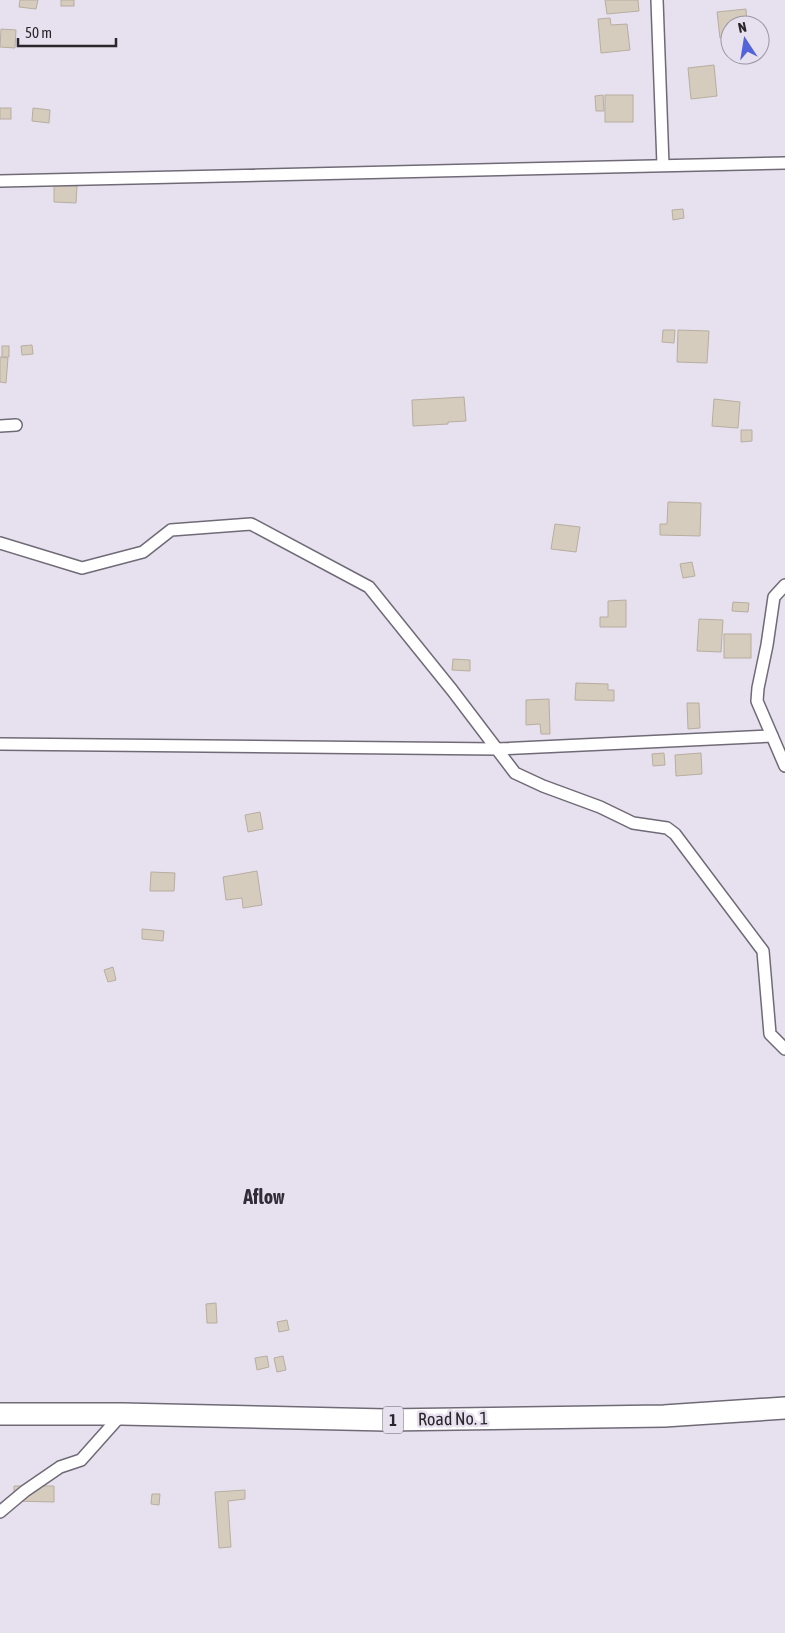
<svg xmlns="http://www.w3.org/2000/svg" width="785" height="1633" viewBox="0 0 785 1633" font-family="'Asap Condensed',sans-serif">
  <style>
    .building { fill: #d6ccbe; stroke: #b7aea0 }
    .lines { fill: none; stroke-linecap: round; stroke-linejoin: round }
    .street-casing { stroke: #706a77; stroke-width: 14 }
    .highway-casing { stroke: #706a77; stroke-width: 24 }
    .street { stroke: #fff; stroke-width: 11 }
    .highway { stroke: #fff; stroke-width: 21 }
    .labels { text-anchor: middle; stroke-width: 5; stroke-linejoin: round; paint-order: stroke }
    .shield { fill: #e7e0ef; stroke: #625e66; stroke-width: 1 }
    .shield-label { font-size: 16px; font-weight: bold; fill: #29272c }
    .street-label { font-size: 18px; fill: #29272c; stroke: #e7e0ef }
    .quarter-label { font-size: 20px; font-weight: bold; fill: #322c38; stroke: #e7e0ef }
  </style>
  <rect width="100%" height="100%" fill="#e7e0ef"/>
  <!-- building -->
  <g class="building">
    <polygon points="20,0 38,0 36,9 19,7"/>
    <rect x="61" y="0" width="13" height="6"/>
    <polygon points="605,0 638,0 639,11 607,14"/>
    <polygon points="746,9 747,25 730,25 730,37 720,38 717,12"/>
    <polygon points="610,18 611,25 627,24 630,50 601,53 598,19"/>
    <polygon points="1,29 16,30 15,48 0,47"/>
    <polygon points="714,65 717,96 691,99 688,68"/>
    <polygon points="603,95 604,111 596,111 595,96"/>
    <rect x="605" y="95" width="28" height="27"/>
    <rect x="0" y="108" width="11" height="11"/>
    <polygon points="33,108 50,110 49,123 32,121"/>
    <polygon points="54,185 77,186 76,203 54,202"/>
    <polygon points="683,209 684,218 673,220 672,210"/>
    <polygon points="663,330 675,330 674,343 662,342"/>
    <polygon points="678,330 709,331 707,363 677,362"/>
    <polygon points="32,345 33,354 22,355 21,346"/>
    <rect x="2" y="346" width="7" height="11"/>
    <polygon points="0,357 8,358 6,383 0,382"/>
    <polygon points="464,397 466,421 448,422 448,424 413,426 412,400"/>
    <polygon points="714,399 740,402 738,428 712,426"/>
    <polygon points="741,430 752,430 752,441 741,442"/>
    <polygon points="668,502 701,503 700,536 660,535 660,524 667,524"/>
    <polygon points="555,524 580,527 576,552 551,549"/>
    <polygon points="692,562 695,576 683,578 680,564"/>
    <polygon points="626,600 626,627 600,627 600,617 608,617 608,601"/>
    <polygon points="733,602 749,603 748,612 732,611"/>
    <polygon points="699,619 723,620 721,652 697,651"/>
    <rect x="724" y="634" width="27" height="24"/>
    <polygon points="453,659 470,660 470,671 452,670"/>
    <polygon points="576,683 608,684 608,690 614,690 614,701 575,700"/>
    <polygon points="549,699 550,734 541,734 540,724 526,725 526,700"/>
    <polygon points="687,703 699,703 700,728 688,729"/>
    <polygon points="664,753 665,765 653,766 652,754"/>
    <polygon points="701,753 702,774 676,776 675,755"/>
    <polygon points="260,812 263,829 248,832 245,815"/>
    <polygon points="257,871 262,905 243,908 242,898 226,900 223,877"/>
    <polygon points="151,872 175,873 174,891 150,891"/>
    <polygon points="142,929 164,931 163,941 142,939"/>
    <polygon points="113,967 116,980 108,982 104,970"/>
    <polygon points="216,1303 217,1323 207,1323 206,1304"/>
    <polygon points="287,1320 289,1330 279,1332 277,1322"/>
    <polygon points="267,1356 269,1367 257,1370 255,1358"/>
    <polygon points="283,1356 286,1370 277,1372 274,1358"/>
    <polygon points="14,1486 54,1486 54,1502 14,1501"/>
    <polygon points="245,1490 245,1499 228,1501 231,1547 219,1548 215,1492"/>
    <polygon points="152,1494 160,1494 159,1505 151,1504"/>
  </g>
  <g class="lines">
    <!-- street casing -->
    <g class="street-casing">
      <g id="street">
        <polyline points="657,0 663,165"/>
        <polyline points="0,181 785,163"/>
        <polyline points="0,426 16,425"/>
        <polyline points="0,543 82,568 143,552 171,530 251,524 369,587 452,690 515,773 543,786 600,807 633,823 667,828 675,834 763,951 770,1034 785,1049"/>
        <polyline points="785,585 774,597 767,645 758,688 757,701 785,766"/>
        <polyline points="0,744 497,749 772,736"/>
        <polyline points="0,1512 25,1491 60,1467 81,1460 122,1414"/>
      </g>
    </g>
    <!-- highway casing -->
    <g class="highway-casing">
      <polyline id="highway" points="0,1414 122,1414 386,1420 664,1416 785,1408"/>
    </g>
    <!-- street -->
    <use href="#street" class="street"/>
    <!-- highway -->
    <use href="#highway" class="highway"/>
  </g>
  <g class="labels">
    <!-- shield labels -->
    <rect class="shield" x="383" y="1406.5" width="20" height="27" rx="4"/>
    <g class="shield-label">
      <text x="393" y="1426">1</text>
    </g>
    <!-- street labels -->
    <g class="street-label">
      <text transform="translate(453 1419) rotate(-1)" y="6">Road No. 1</text>
    </g>
    <!-- quarter labels -->
    <g class="quarter-label">
      <text x="264" y="1204">Aflow</text>
    </g>
  </g>
  <!-- north arrow -->
  <g transform="translate(745 40) rotate(348)"><circle r="24" fill="#e7e0ef" stroke="#9b96a1"/>
  <path d="M0-4L9 19L0 12L-9 19Z" fill="#5364da"/>
  <text y="-8" font-size="14" font-weight="bold" text-anchor="middle" fill="#29272c">N</text>
  </g>
  <!-- scale -->
  <path d="M18 38v8h98v-8" fill="none" stroke="#29272c" stroke-width="2.5"/>
  <text x="25" y="38" font-size="15" fill="#29272c" stroke="#e7e0ef" stroke-width="4" paint-order="stroke">50 m</text>
</svg>
